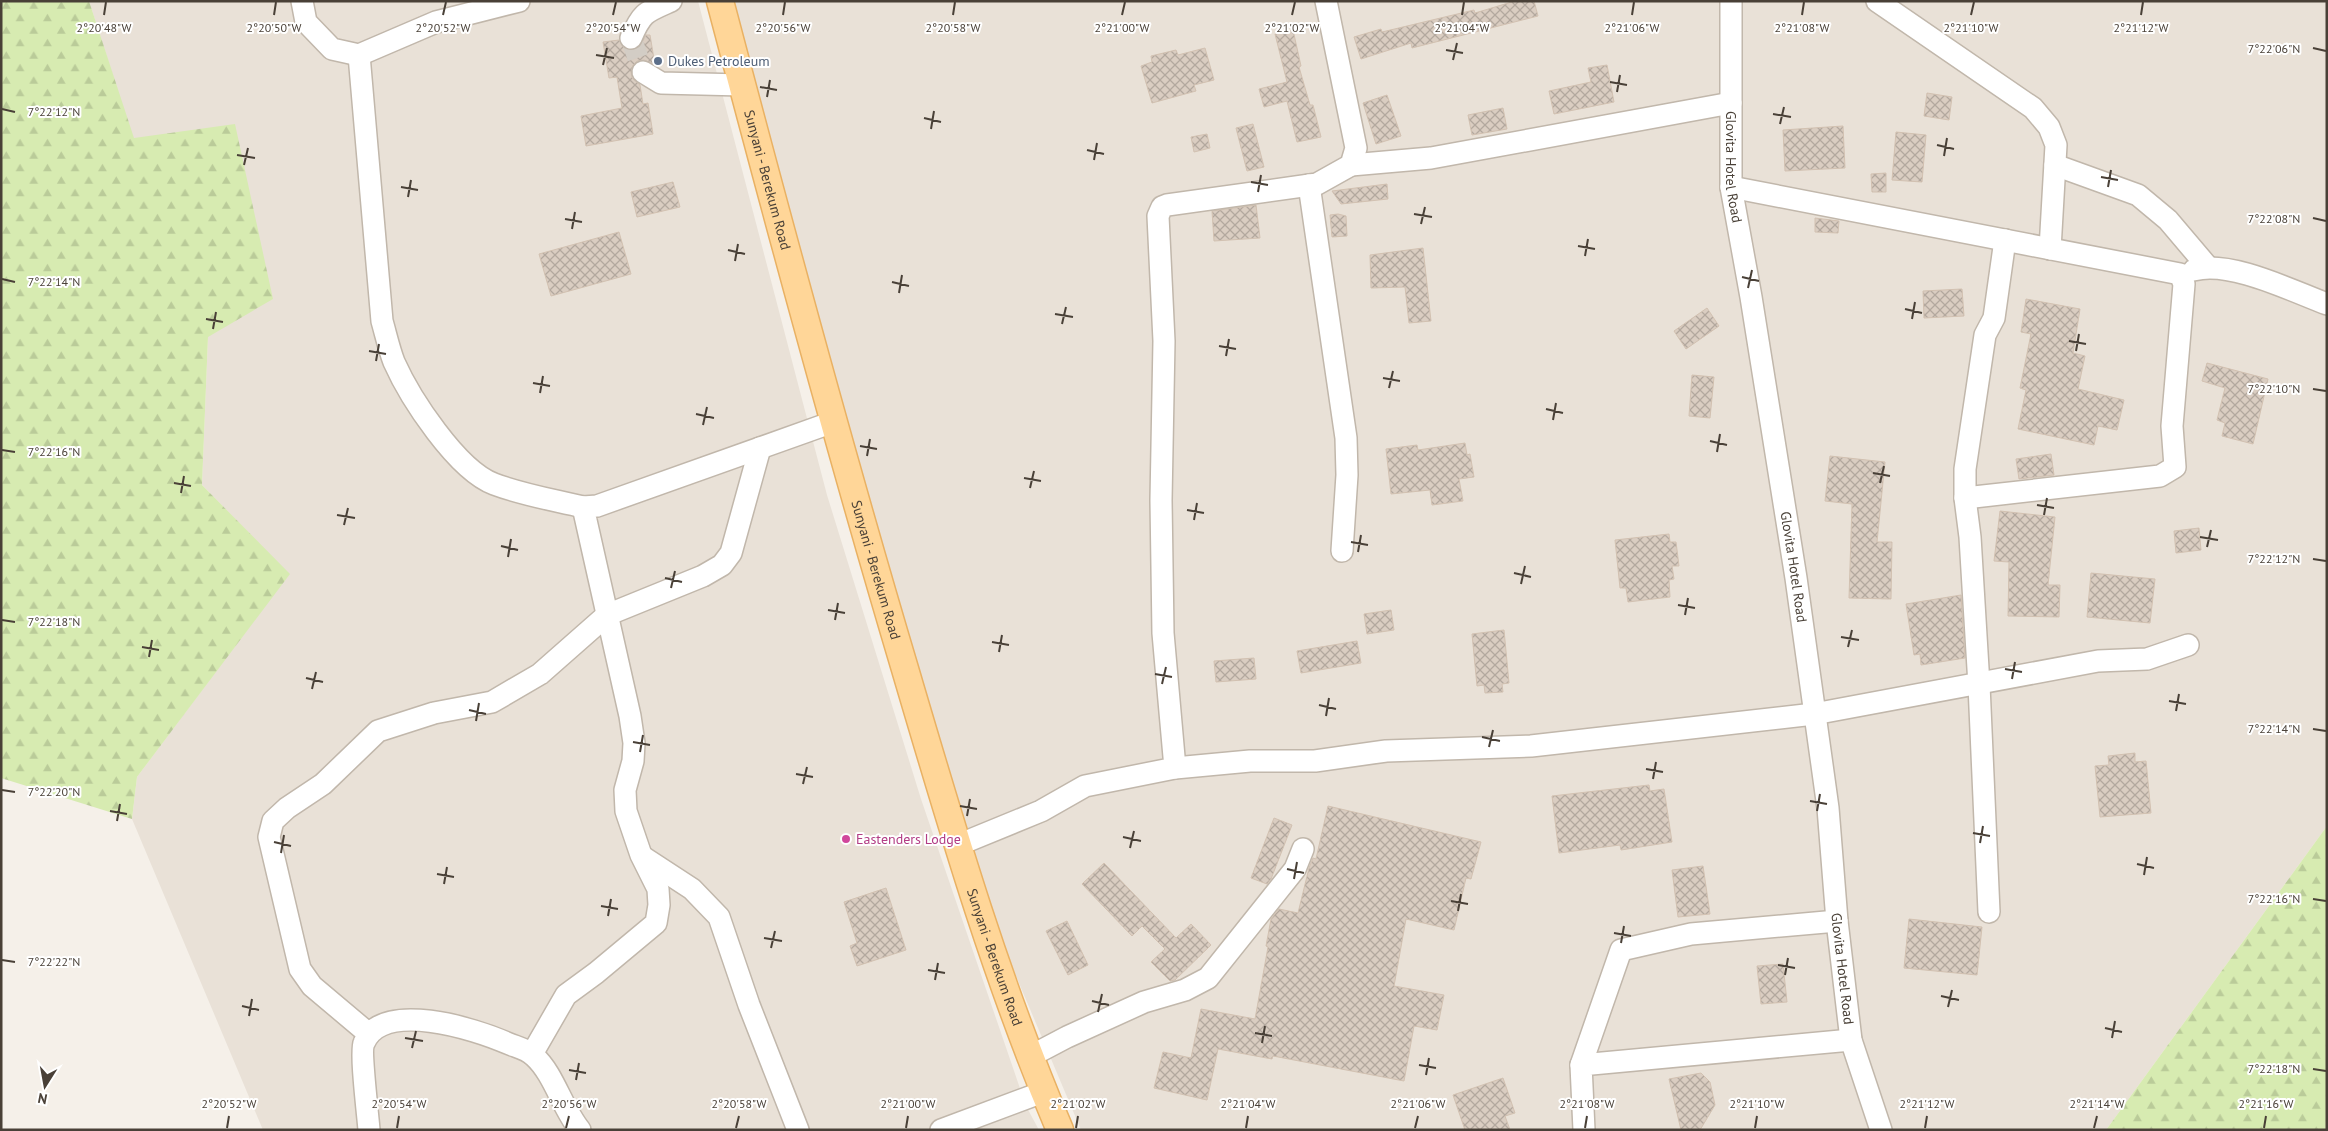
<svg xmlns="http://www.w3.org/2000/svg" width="2328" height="1131" viewBox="0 0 2328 1131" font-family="'PT Sans',sans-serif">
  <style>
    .residential { fill: #e9e1d7 }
    .forest { fill: url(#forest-firs) }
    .building { fill: url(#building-cross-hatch); stroke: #d2c1b1 }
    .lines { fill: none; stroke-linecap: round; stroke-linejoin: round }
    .minor-tunnel { stroke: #d3cdc5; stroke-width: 21; stroke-dasharray: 21 11; stroke-linecap: butt }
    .minor-casing { stroke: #c1b7ab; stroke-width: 24 }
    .major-casing { stroke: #e9b163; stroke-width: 29 }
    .minor { stroke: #fff; stroke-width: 21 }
    .major { stroke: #ffd698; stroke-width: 26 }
    .ticks { fill: none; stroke: #494037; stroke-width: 2 }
    .service-dot { fill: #5c6f8a; stroke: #fff; stroke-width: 2 }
    .hotel-dot { fill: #d1479c; stroke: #fff; stroke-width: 2 }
    .labels { text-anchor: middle; stroke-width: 4; stroke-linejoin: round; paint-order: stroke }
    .service-label { font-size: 14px; fill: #4e5e75; stroke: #fff; text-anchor: start }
    .street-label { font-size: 14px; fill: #494037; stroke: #fff }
    .hotel-label { font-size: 14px; fill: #b23c85; stroke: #fff; text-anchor: start }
    .ticks-label { font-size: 12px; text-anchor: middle; fill: #494037; stroke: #fff; stroke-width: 4; stroke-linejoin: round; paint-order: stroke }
  </style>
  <defs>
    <pattern id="forest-firs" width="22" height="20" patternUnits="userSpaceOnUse" patternTransform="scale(1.25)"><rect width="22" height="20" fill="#d7ebb1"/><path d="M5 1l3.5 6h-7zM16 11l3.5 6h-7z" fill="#bacb99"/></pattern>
    <pattern id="building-cross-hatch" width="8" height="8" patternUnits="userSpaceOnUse" patternTransform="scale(1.25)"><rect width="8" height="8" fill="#dacdc1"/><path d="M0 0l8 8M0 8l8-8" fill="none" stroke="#b3a89e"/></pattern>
  </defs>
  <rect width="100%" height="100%" fill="#f5f0e9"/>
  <!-- residential -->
  <g class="residential">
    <polygon points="89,1 698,1 827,495 921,799 1026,1106 1039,1130 263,1130 132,819 137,777 289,574 202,485 208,337 133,138"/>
    <polygon points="724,1 2327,1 2327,826 2106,1130 1081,1130 973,874"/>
  </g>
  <!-- forest -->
  <g class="forest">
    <polygon points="1,1 89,1 134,138 235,124 273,299 208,337 202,485 290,574 137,777 132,819 1,778"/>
    <polygon points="2327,826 2327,1130 2106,1130"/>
  </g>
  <!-- building -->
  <g class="building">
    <polygon points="1515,1 1534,1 1538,16 1412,48 1411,43 1361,59 1354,37 1381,29 1382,32 1474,10 1475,13"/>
    <polygon points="1293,30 1301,66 1299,67 1310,105 1313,105 1321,137 1297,142 1287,101 1264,107 1259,89 1287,82 1275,34"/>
    <polygon points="646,35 650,35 655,65 644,60 637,61 633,65 631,72 632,78 640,85 643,104 648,103 653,134 586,146 581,116 622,108 617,77 609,78 603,42 619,40 625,49 633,50 639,48"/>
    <polygon points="1205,48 1214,80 1194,85 1196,91 1152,103 1141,66 1152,62 1151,56 1176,50 1178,55"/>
    <polygon points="1607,65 1614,102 1554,114 1549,91 1591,82 1588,68"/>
    <polygon points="1927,93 1952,97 1949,120 1924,116"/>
    <polygon points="1387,95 1401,136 1376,144 1363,103"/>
    <polygon points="1503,108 1507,129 1472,135 1468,115"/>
    <polygon points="1253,124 1264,167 1247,171 1236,128"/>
    <polygon points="1843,126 1845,168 1785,171 1783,130"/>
    <polygon points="1896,132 1926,135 1922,182 1892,180"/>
    <polygon points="1207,134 1210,148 1194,152 1191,137"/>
    <polygon points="1886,173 1886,192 1872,192 1871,174"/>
    <polygon points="673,182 680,207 637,217 631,192"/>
    <polygon points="1387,184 1388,199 1341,204 1332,191"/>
    <polygon points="1256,205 1260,238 1214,241 1212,211"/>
    <polygon points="1338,214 1346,216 1347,236 1332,237 1330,215"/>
    <polygon points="1815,218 1839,221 1838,233 1815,232"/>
    <polygon points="619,232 631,274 551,296 539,254"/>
    <polygon points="1423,248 1431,321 1409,323 1405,287 1371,288 1370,255"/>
    <polygon points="1962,289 1964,316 1924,318 1923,291"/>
    <polygon points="2026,299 2080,309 2073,353 2085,356 2078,389 2124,400 2117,430 2098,426 2094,445 2018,429 2026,390 2020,388 2031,334 2021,332"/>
    <polygon points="1707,308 1719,326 1686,349 1674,331"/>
    <polygon points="2207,363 2268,379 2253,444 2222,436 2225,423 2217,420 2225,388 2202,381"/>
    <polygon points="1692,375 1714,377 1710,418 1689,416"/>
    <polygon points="1465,443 1467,455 1470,454 1474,477 1459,479 1463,501 1432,505 1430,490 1391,494 1386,449 1417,445 1418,450"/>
    <polygon points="2051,454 2054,475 2019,479 2016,459"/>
    <polygon points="1830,456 1885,462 1877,542 1892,542 1891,599 1849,598 1852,504 1825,501"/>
    <polygon points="2000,511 2055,517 2048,585 2060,585 2059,617 2008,616 2009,562 1994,561"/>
    <polygon points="2199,528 2201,550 2176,553 2174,531"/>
    <polygon points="1669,534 1670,542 1676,542 1679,566 1672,566 1674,579 1669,580 1670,597 1628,602 1626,588 1620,588 1615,540"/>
    <polygon points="2091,573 2155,579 2150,623 2087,617"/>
    <polygon points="1961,595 1965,658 1921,665 1920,654 1914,655 1906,604"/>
    <polygon points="1391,610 1394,630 1367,634 1364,614"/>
    <polygon points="1504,630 1509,683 1502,684 1503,692 1485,693 1484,685 1477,686 1472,634"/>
    <polygon points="1357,641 1361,663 1301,673 1297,651"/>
    <polygon points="1254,658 1256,679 1216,682 1214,661"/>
    <polygon points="2135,753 2135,762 2146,761 2151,813 2100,817 2095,766 2109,765 2108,756"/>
    <polygon points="1649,785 1650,791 1664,789 1672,842 1621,850 1620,845 1559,853 1552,796"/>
    <polygon points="1328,806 1481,842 1471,879 1466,878 1454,930 1406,919 1394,986 1444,995 1437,1030 1414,1026 1404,1081 1273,1056 1272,1059 1218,1049 1207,1100 1154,1088 1163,1052 1191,1058 1201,1009 1255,1019 1268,947 1266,946 1271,919 1279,909 1298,913 1309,868 1313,858 1316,859"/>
    <polygon points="1274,818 1292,825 1271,879 1267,884 1251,878"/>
    <polygon points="1104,863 1176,938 1191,924 1211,945 1175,980 1170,981 1151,962 1165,949 1142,926 1132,936 1082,884"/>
    <polygon points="1703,866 1710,914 1678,917 1672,870"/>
    <polygon points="886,888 906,950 857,966 850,946 857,943 844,902"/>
    <polygon points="1909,919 1982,927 1977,975 1904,968"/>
    <polygon points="1067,921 1088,965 1068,975 1046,931"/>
    <polygon points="1783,964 1787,1002 1761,1004 1757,966"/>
    <polygon points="1701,1073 1710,1082 1715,1105 1700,1130 1681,1130 1669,1079"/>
    <polygon points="1503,1078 1515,1113 1505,1116 1510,1130 1465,1130 1453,1095"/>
  </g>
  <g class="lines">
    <!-- minor-tunnel -->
    <polyline class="minor-tunnel" points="631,38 643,72"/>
    <!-- minor casing -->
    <g class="minor-casing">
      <g id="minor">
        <polyline points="302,1 306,22 332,49 359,55 436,22 519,1"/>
        <path id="s1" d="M 1731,1 L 1731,187 L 1751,297 L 1796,578 L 1828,808 L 1837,921 L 1851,1040 L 1881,1130"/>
        <polyline points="1877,1 2033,108 2049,127 2056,145 2050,249"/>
        <path d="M 631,38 C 642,12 646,12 671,1"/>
        <path d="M 359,55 L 382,321 C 386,335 389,349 394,362 C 410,398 457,470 494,484 C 523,495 554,500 583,507"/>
        <polyline points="643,72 661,83 742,85"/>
        <polyline points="1351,165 1431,158 1731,103"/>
        <polyline points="2055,165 2138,195 2168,220 2207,266"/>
        <polyline points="1309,185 1346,438 1347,475 1342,551"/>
        <polyline points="1731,187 2180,274 2184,284 2172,426 2175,467 2160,476 1965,498"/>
        <path d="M 2194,270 C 2230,260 2292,291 2327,304"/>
        <polyline points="1175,768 1250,761 1315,761 1386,751 1531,746 1814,714 2098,661 2147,659 2188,645"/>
        <polyline points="958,845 1041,811 1085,786 1175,768 1163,633 1161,500 1164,341 1158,216 1162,207 1167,205 1317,184 1351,165 1356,148 1326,1"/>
        <polyline points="643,857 692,889 719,917 749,1005 798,1130"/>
        <polyline points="1989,912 1979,685 1970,537 1965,498 1965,469 1985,335 1994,318 2005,240"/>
        <polyline points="369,1034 312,986 300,969 269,837 273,821 287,808 323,784 378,731 434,713 492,702 540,674 607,615 703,576 722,565 731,553 760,448"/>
        <polyline points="532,1054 566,995 596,973 656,923 659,905 658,889 641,855 626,811 625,790 633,761 634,743 630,716 583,507 597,506 833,422"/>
        <polyline points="1029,1057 1067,1037 1144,1002 1185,990 1208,978 1295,869 1303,849"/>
        <polyline points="1581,1065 1621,950 1691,934 1837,921"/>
        <path d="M 369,1130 C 368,1116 360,1051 364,1043 C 382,999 475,1029 507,1043 C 516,1047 527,1049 534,1056 C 554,1074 562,1108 580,1130"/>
        <polyline points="941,1130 1043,1092"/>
        <polyline points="1584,1130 1581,1065 1851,1040"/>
      </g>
    </g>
    <!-- major casing -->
    <g class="major-casing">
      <g id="major">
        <path id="s2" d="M 720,1 C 779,225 839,448 905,669 C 951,825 996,980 1060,1130"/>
      </g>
    </g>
    <!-- minor -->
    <use href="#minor" class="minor"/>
    <!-- major -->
    <use href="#major" class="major"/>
  </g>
  <!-- ticks -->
  <path class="ticks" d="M 104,15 L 106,2M 274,15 L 276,2M 443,15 L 446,2M 613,15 L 616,2M 783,15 L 785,2M 953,15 L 955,2M 1122,15 L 1125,2M 1292,15 L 1295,2M 1462,15 L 1464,2M 1632,15 L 1634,2M 1802,15 L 1804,2M 1971,15 L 1974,2M 2141,15 L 2143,2M 2313,48 L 2326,51M 1446,50 L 1463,53M 596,55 L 614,58M 1453,60 L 1457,43M 603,65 L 607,48M 1610,82 L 1627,85M 760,87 L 777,90M 1617,92 L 1620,75M 767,97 L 770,80M 2,109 L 15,112M 1773,114 L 1791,117M 924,118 L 941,122M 1780,124 L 1784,107M 931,129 L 934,111M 1937,145 L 1954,149M 1087,150 L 1104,154M 237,155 L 255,158M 1944,156 L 1947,138M 1094,160 L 1097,143M 244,165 L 248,148M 2101,177 L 2118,180M 1251,182 L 1268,185M 401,187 L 418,190M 2108,187 L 2111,170M 1258,192 L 1261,175M 408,197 L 411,180M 1414,214 L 1432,217M 2313,218 L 2326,221M 565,219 L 582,222M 1421,224 L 1425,207M 572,229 L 575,212M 1578,246 L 1595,249M 728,250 L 745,254M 1585,256 L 1588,239M 735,261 L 738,244M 1742,277 L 1759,281M 2,279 L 15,282M 892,282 L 909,286M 1748,288 L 1752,270M 899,293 L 902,275M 1905,309 L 1922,313M 1055,314 L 1073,317M 206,319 L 223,322M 1912,319 L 1915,302M 1062,324 L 1066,307M 213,329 L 216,312M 2069,341 L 2086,344M 1219,346 L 1236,349M 369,351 L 386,354M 2076,351 L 2079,334M 1226,356 L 1229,339M 376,361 L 379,344M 1383,378 L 1400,381M 533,383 L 550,386M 1389,388 L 1393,371M 2313,389 L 2326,391M 540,393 L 543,376M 1546,409 L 1563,413M 696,414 L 714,418M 1553,420 L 1556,403M 703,425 L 707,407M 1710,441 L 1727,445M 860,446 L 877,449M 2,450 L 15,452M 1717,452 L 1720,434M 867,456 L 870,439M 1873,473 L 1890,476M 1024,478 L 1041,481M 174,483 L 191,486M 1880,483 L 1884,466M 1030,488 L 1034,471M 181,493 L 184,476M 2037,505 L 2054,508M 1187,510 L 1204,513M 337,515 L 355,518M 2044,515 L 2047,498M 1194,520 L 1197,503M 344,525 L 348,508M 2200,537 L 2218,540M 1351,542 L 1368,545M 501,546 L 518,550M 2207,547 L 2211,530M 1358,552 L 1361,535M 508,557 L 511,539M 2313,559 L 2326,561M 1514,573 L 1531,577M 665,578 L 682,582M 1521,584 L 1525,566M 671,588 L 675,571M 1678,605 L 1695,608M 828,610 L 845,613M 1685,615 L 1688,598M 2,620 L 15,622M 835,620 L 838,603M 1841,637 L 1859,640M 992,642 L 1009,645M 142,647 L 159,650M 1848,647 L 1852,630M 999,652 L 1002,635M 149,657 L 152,640M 2005,669 L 2022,672M 1155,674 L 1172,677M 306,678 L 323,682M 2012,679 L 2015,662M 1162,684 L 1166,667M 312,689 L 316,672M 2169,701 L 2186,704M 1319,705 L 1336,709M 469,710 L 486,714M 2176,711 L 2179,694M 1326,716 L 1329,698M 476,721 L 479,703M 2313,729 L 2326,731M 1482,737 L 1500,741M 633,742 L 650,745M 1489,747 L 1493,730M 640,752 L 643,735M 1646,769 L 1663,772M 796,774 L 813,777M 1653,779 L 1656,762M 803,784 L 807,767M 2,790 L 15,792M 1810,801 L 1827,804M 960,806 L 977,809M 110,811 L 127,814M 1817,811 L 1820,794M 967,816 L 970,799M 117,821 L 120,804M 1973,833 L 1990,836M 1123,837 L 1141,841M 274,842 L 291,846M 1980,843 L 1983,826M 1130,848 L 1134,831M 281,853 L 284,835M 2137,864 L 2154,868M 1287,869 L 1304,873M 437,874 L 454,877M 2144,875 L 2147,857M 1294,879 L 1297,862M 444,884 L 447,867M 2313,899 L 2326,901M 1451,901 L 1468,904M 601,906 L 618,909M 1458,911 L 1461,894M 608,916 L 611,899M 1614,933 L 1631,936M 764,938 L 782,941M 1621,943 L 1624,926M 771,948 L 775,931M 2,960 L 15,962M 1778,965 L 1795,968M 928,970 L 945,973M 1785,975 L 1788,958M 935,980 L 938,963M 1941,996 L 1959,1000M 1092,1001 L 1109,1005M 242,1006 L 259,1010M 1948,1007 L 1952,990M 1098,1012 L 1102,994M 249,1016 L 252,999M 2105,1028 L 2122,1032M 1255,1033 L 1272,1036M 405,1038 L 423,1041M 2112,1038 L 2115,1021M 1262,1043 L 1265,1026M 412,1048 L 416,1031M 1419,1065 L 1436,1068M 2313,1069 L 2326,1071M 569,1070 L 586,1073M 1426,1075 L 1429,1058M 576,1080 L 579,1063M 227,1128 L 229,1116M 397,1128 L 399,1116M 566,1128 L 569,1116M 736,1128 L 739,1116M 906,1128 L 908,1116M 1076,1128 L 1078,1116M 1246,1128 L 1248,1116M 1415,1128 L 1418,1116M 1585,1128 L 1587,1116M 1755,1128 L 1757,1116M 1925,1128 L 1927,1116M 2094,1128 L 2097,1116M 2264,1128 L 2266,1116"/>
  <!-- markers -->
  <circle class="service-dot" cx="658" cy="61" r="5"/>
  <circle class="hotel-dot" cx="846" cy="839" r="5"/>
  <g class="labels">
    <!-- service labels -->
    <g class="service-label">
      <text x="668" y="66">Dukes Petroleum</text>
    </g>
    <!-- street labels -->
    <g class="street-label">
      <text dy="5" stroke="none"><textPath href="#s1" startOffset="166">Glovita Hotel Road</textPath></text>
      <text dy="5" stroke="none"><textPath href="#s2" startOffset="185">Sunyani - Berekum Road</textPath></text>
      <text dy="5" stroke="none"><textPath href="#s1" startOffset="571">Glovita Hotel Road</textPath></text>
      <text dy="5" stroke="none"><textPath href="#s2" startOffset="590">Sunyani - Berekum Road</textPath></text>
      <text dy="5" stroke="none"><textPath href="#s2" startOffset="995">Sunyani - Berekum Road</textPath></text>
      <text dy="5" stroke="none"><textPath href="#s1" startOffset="976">Glovita Hotel Road</textPath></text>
    </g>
    <!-- hotel labels -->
    <g class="hotel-label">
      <text x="856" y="844">Eastenders Lodge</text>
    </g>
  </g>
  <g class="ticks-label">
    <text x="104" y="32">2°20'48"W</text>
    <text x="274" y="32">2°20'50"W</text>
    <text x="443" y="32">2°20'52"W</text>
    <text x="613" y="32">2°20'54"W</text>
    <text x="783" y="32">2°20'56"W</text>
    <text x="953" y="32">2°20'58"W</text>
    <text x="1122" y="32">2°21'00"W</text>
    <text x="1292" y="32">2°21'02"W</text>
    <text x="1462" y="32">2°21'04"W</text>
    <text x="1632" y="32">2°21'06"W</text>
    <text x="1802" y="32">2°21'08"W</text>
    <text x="1971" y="32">2°21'10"W</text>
    <text x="2141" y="32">2°21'12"W</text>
    <text x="2274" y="53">7°22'06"N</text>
    <text x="54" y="116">7°22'12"N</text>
    <text x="2274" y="223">7°22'08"N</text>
    <text x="54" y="286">7°22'14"N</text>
    <text x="2274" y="393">7°22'10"N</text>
    <text x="54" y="456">7°22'16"N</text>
    <text x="2274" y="563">7°22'12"N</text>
    <text x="54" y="626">7°22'18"N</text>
    <text x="2274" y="733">7°22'14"N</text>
    <text x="54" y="796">7°22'20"N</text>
    <text x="2274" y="903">7°22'16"N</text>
    <text x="54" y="966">7°22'22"N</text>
    <text x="2274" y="1073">7°22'18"N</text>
    <text x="229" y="1108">2°20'52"W</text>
    <text x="399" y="1108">2°20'54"W</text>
    <text x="569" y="1108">2°20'56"W</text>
    <text x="739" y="1108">2°20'58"W</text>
    <text x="908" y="1108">2°21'00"W</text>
    <text x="1078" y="1108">2°21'02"W</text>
    <text x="1248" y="1108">2°21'04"W</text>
    <text x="1418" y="1108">2°21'06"W</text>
    <text x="1587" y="1108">2°21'08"W</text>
    <text x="1757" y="1108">2°21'10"W</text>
    <text x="1927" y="1108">2°21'12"W</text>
    <text x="2097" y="1108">2°21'14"W</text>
    <text x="2266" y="1108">2°21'16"W</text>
  </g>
  <!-- border -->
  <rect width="2328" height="1131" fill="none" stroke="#494037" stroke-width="5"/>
  <!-- north arrow -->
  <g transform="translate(45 1086) rotate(191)" stroke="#ffffff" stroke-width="4" paint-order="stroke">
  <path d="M0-4L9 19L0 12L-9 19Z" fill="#494037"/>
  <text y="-8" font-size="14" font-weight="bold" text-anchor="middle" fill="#494037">N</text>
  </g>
</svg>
